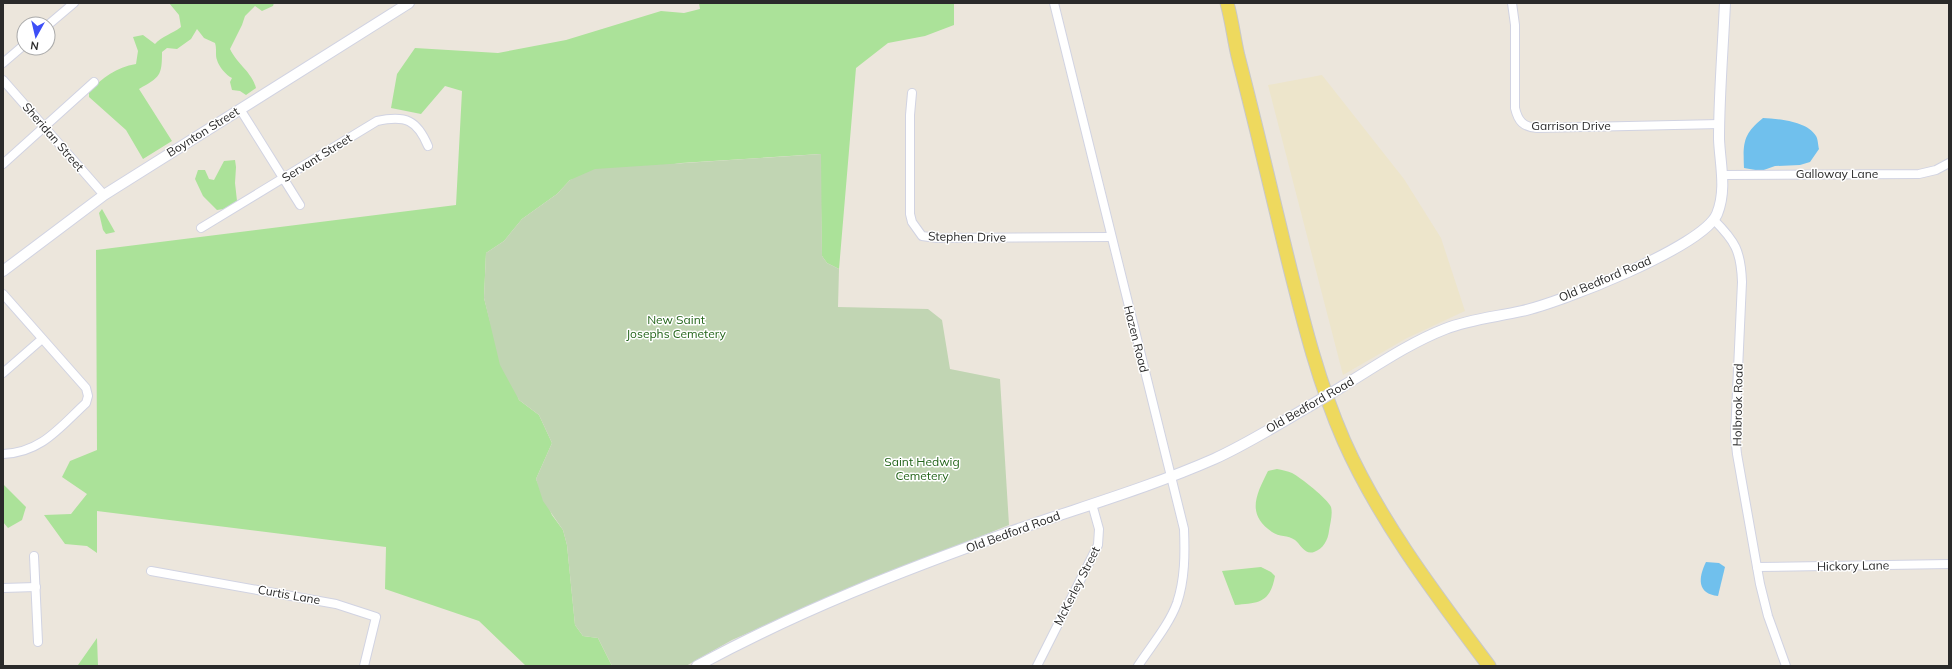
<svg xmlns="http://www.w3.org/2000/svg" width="1952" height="669" viewBox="0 0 1952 669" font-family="Mulish,sans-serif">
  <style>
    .education { fill: #ede5cb }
    .green { fill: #abe299 }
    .cemetery { fill: #c1d5b3 }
    .water { fill: #70c0ed }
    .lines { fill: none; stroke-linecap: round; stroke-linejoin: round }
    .minor-casing { stroke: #d1d3e2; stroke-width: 10 }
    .tertiary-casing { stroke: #d1d3e2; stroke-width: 12 }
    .primary-casing { stroke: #c8c8c8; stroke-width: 15 }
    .minor { stroke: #fff; stroke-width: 8 }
    .tertiary { stroke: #fff; stroke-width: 10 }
    .primary { stroke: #eed95e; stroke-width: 13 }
    .tertiary-bridge-casing { stroke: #d1d3e2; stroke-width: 12; stroke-linecap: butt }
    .tertiary-bridge { stroke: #fff; stroke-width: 10 }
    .labels { text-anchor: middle; stroke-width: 3; stroke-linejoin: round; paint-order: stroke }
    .street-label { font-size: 12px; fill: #2a2a2a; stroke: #fff }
    .park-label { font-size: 12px; fill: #24651b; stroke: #fff }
  </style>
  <rect width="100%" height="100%" fill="#ece6dc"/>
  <!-- education -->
  <polygon class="education" points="1322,75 1404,179 1441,238 1465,311 1407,338 1343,375 1268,85"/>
  <!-- green -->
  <g class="green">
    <path d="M 169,3 L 274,3 L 273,6 L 262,11 L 255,6 L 245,16 L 242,25 L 230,49 C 237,64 252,72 256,88 L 246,95 L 240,91 L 232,90 L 230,82 L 232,78 C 226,75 219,67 217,60 C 215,55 217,49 215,43 L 204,38 L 197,29 L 191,39 L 177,49 L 167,48 L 162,52 C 162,76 160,77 139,89 L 172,141 L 143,159 L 126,130 L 89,97 L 89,91 C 103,78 116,67 136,64 L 138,51 L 133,37 L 143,35 L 155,44 C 162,36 172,34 181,27 L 179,15 Z"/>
    <polygon points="699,3 954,3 954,25 925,36 888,43 856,68 839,269 827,263 822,256 820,154 681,163 570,180 557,194 522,219 504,241 486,253 484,298 490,321 519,400 539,415 552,443 536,479 552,515 563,530 567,545 575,625 583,636 598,638 612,666 526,666 479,621 385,589 386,547 97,511 97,553 87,546 65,544 44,515 71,514 87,494 62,477 70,461 97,450 96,250 456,205 462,91 445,86 421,114 391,108 397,74 415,48 498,53 566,40 661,11 684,13 700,9"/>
    <polygon points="235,160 236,167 235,183 237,201 230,208 217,210 203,196 195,179 198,170 205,170 209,179 214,180 224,161"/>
    <polygon points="102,209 115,232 106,234 103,230 99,213"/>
    <path d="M 1277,469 C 1282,470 1288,471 1292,473 C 1300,477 1328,499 1331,507 C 1333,514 1330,524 1329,531 C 1328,540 1323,549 1314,552 C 1305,555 1301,545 1295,540 C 1288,535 1279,537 1272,532 C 1246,514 1256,495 1268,471 Z"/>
    <polygon points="3,484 26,507 22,520 8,528 3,522"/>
    <path d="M 1261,567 L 1271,572 L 1275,576 C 1270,603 1259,603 1235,605 L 1222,571 Z"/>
    <polygon points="97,638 98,666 66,666 78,665"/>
  </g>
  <!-- cemetery -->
  <polygon class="cemetery" points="821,154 822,256 827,263 839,269 838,307 928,309 942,320 950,369 1000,379 1009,525 830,597 732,640 686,666 612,666 598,638 583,636 575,625 567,545 563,530 543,501 536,479 552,443 539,415 519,400 500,365 484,298 486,253 504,241 522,219 557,194 570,180 595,169"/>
  <!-- water -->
  <g class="water">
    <path d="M 1763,118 C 1778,119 1807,121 1816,136 C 1818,139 1818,145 1819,149 L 1810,162 L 1800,165 L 1775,166 L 1761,171 L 1744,168 C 1743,143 1743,134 1763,118 Z"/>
    <path d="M 1706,562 L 1719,563 L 1725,567 L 1718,596 C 1697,594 1698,578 1706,562 Z"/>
  </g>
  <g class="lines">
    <!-- minor casing -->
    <g class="minor-casing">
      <g id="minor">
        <path d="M 1054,3 L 1184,529 C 1185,554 1185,579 1177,603 C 1169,625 1151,646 1138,666"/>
        <path d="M 1512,3 L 1515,25 L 1515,108 C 1518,121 1523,127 1537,128 L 1720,124"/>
        <polyline points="48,25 74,3"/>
        <polyline points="3,63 24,45"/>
        <polyline points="3,80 104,195"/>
        <polyline points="912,93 910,115 910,214 912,222 922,236 937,238 1111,237"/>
        <polyline points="240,109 300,205"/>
        <polyline points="3,164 94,82"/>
        <polyline points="1722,175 1919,174 1936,170 1949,163"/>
        <path d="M 1714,220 C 1735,241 1741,251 1742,282 L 1735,435 L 1737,454 L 1760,584 L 1768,616 L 1786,666"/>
        <path d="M 201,228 L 377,121 C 406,115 417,120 428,146"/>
        <path d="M 3,294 L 86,388 L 88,396 L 86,403 C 60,427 41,453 3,454"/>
        <polyline points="3,373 42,339"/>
        <polyline points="34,556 38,642"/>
        <polyline points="1757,567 1949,564"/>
        <polyline points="151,571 336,604 376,617 364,666"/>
        <polyline points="3,588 36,587"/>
        <polyline points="1037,666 1098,545 1099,529 1092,504"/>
      </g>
    </g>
    <!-- tertiary casing -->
    <g class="tertiary-casing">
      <g id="tertiary">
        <polyline points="3,271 104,195 409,3"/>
        <path d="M 1343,386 C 1376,366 1409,343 1445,329 C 1470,319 1496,317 1522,311 C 1559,303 1703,247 1717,214 C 1727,189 1720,164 1719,139 C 1719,94 1723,48 1725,3"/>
        <path d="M 697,666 C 796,612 903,570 1010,532 C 1078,508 1148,488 1214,459 C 1247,444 1277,425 1308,407"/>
      </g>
    </g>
    <!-- primary casing -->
    <g class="primary-casing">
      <path id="primary" d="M 1227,3 C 1232,21 1234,39 1238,56 C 1256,125 1272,195 1289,264 C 1304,324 1319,384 1344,441 C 1380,522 1436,595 1489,666"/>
    </g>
    <!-- minor -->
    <use href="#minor" class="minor"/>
    <!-- tertiary -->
    <use href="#tertiary" class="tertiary"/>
    <!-- primary -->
    <use href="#primary" class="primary"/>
    <!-- tertiary-bridge casing -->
    <g class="tertiary-bridge-casing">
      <polyline id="tertiary-bridge" points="1308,407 1343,386"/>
    </g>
    <!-- tertiary-bridge -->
    <use href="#tertiary-bridge" class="tertiary-bridge"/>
  </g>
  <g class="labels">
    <!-- street labels -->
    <g class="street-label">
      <text x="1571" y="130">Garrison Drive</text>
      <text transform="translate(203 132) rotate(-32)" y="4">Boynton Street</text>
      <text transform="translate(53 137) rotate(49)" y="4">Sheridan Street</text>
      <text transform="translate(317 158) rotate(-32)" y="4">Servant Street</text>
      <text x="1837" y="178">Galloway Lane</text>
      <text transform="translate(967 237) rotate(1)" y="4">Stephen Drive</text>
      <text transform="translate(1605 279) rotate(-23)" y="4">Old Bedford Road</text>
      <text transform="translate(1136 339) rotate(76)" y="4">Hazen Road</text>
      <text transform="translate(1310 405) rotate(-30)" y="4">Old Bedford Road</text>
      <text transform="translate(1738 405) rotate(-89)" y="4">Holbrook Road</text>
      <text transform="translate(1013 532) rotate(-20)" y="4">Old Bedford Road</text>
      <text transform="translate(1853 566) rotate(-1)" y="4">Hickory Lane</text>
      <text transform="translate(1077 586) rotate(-63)" y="4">McKerley Street</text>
      <text transform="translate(289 595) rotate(10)" y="4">Curtis Lane</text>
    </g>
    <!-- park labels -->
    <g class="park-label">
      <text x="676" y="324">New Saint<tspan x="676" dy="14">Josephs Cemetery</tspan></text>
      <text x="922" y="466">Saint Hedwig<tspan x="922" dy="14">Cemetery</tspan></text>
    </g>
  </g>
  <!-- border -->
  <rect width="1952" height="669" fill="none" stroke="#2a2a2a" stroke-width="8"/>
  <!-- north arrow -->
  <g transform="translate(36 36) rotate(188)"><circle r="19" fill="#ffffff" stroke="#aaaaaa"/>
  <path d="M0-3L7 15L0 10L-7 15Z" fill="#3d4ff7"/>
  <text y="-6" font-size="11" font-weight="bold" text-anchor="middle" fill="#2a2a2a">N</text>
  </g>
</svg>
